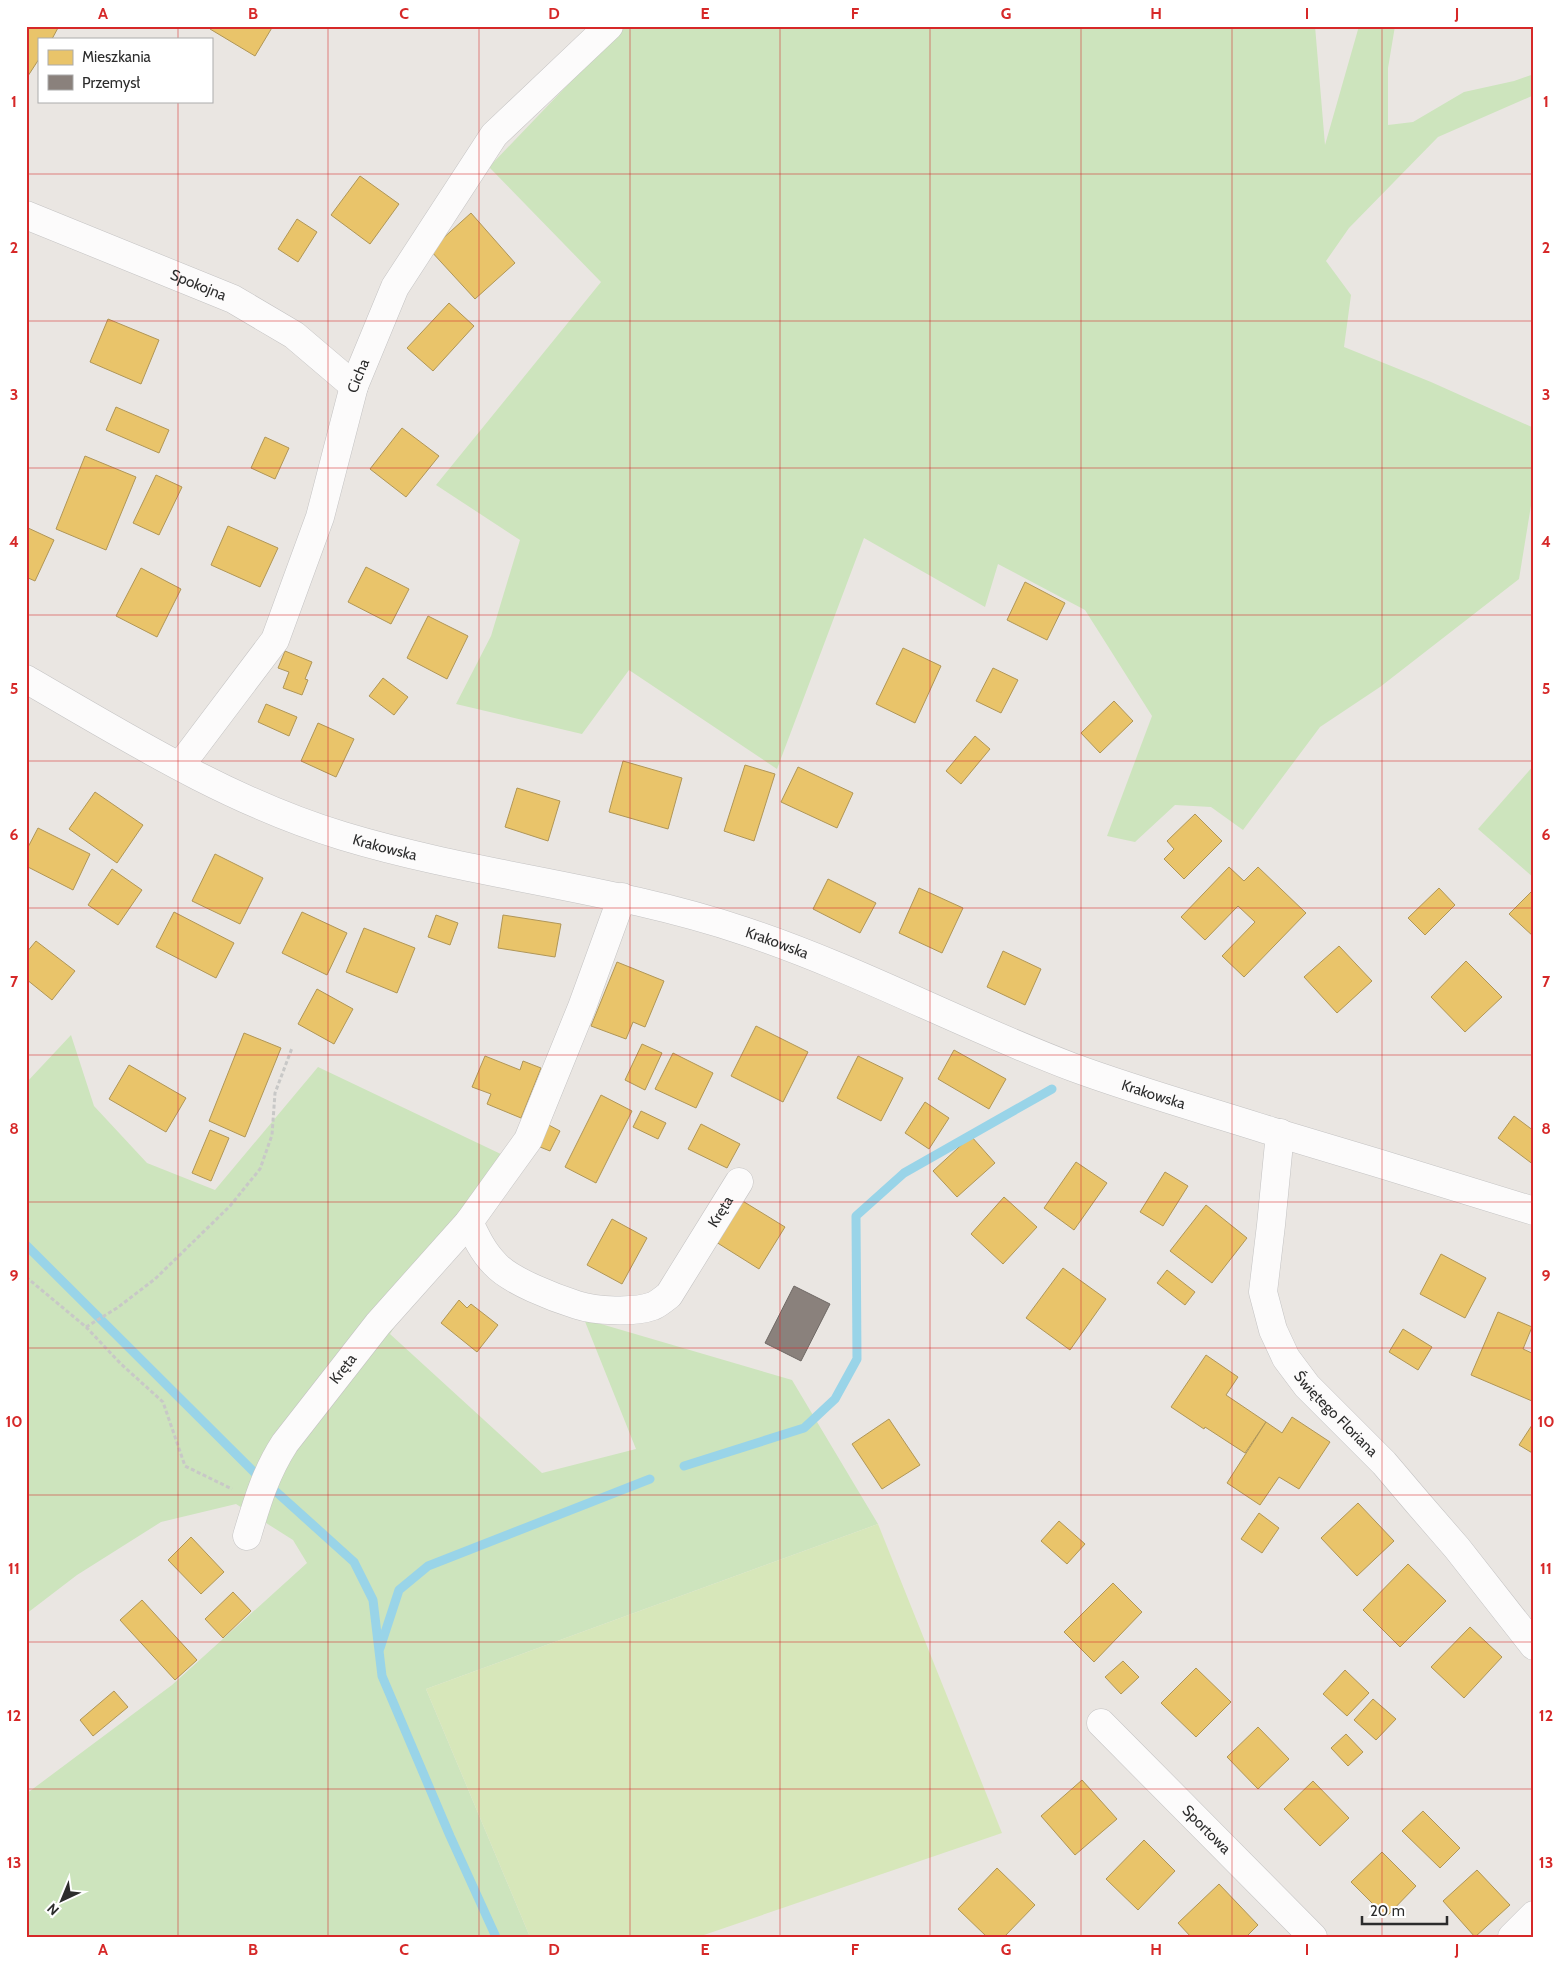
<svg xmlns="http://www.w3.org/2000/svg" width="1560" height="1963" viewBox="0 0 1560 1963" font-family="Cabin,sans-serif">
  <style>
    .green { fill: #cde4bd }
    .pitch { fill: #d7e7ba }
    .homes { fill: #e9c46a; stroke: #b09657 }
    .industry { fill: #8a817c; stroke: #6e6864 }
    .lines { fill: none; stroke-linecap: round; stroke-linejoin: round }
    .stream { stroke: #99d4e8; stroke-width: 9 }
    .minor-casing { stroke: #c4c3c3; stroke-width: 29 }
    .path { stroke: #c8c8c7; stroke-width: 3; stroke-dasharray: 4 2.5; stroke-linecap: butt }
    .minor { stroke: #fcfbfb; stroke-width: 28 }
    .grid { fill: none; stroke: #d62828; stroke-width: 1; stroke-opacity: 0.55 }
    .labels { text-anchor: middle; stroke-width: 5; stroke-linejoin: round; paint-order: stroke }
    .street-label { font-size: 15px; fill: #2c2c2c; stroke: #fff }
    .neatline { fill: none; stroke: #d62828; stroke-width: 2 }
    .grid-label { font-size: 16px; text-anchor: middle; font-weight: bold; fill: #d62828 }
  </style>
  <rect width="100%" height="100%" fill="#eae6e2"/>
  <!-- green -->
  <g class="green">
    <polygon points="624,26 1315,26 1325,145 1359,26 1395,26 1388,68 1388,125 1413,122 1464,92 1514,81 1534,74 1534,95 1438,137 1349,228 1326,261 1351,295 1344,347 1431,382 1534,428 1534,487 1519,579 1380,687 1320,727 1243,830 1211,807 1175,805 1135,842 1107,836 1152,716 1085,610 998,564 985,607 864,538 777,769 629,670 582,734 456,704 491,636 520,540 436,485 601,282 489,167"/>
    <polygon points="1534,765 1534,878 1478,829"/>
    <polygon points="71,1035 94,1106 147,1163 215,1190 318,1067 505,1156 453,1232 390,1334 542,1473 636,1449 584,1319 792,1380 878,1524 426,1689 530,1937 26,1937 26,1794 172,1685 307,1563 293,1540 236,1504 161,1522 77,1575 26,1614 26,1083"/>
  </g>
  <!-- pitch -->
  <polygon class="pitch" points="878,1524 1002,1833 698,1937 530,1937 426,1689"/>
  <!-- homes -->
  <g class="homes">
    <polygon points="26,26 59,26 52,39 39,39 39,59 26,79"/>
    <polygon points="211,26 273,26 255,56 210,29"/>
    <polygon points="360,176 399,204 370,244 331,215"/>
    <polygon points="471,213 515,263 475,299 430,250"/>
    <polygon points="297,219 317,232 298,262 278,249"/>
    <polygon points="449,303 474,326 433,371 407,348"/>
    <polygon points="108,319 159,340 141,384 90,362"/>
    <polygon points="116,407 169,430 159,453 106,430"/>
    <polygon points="402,428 439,456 406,497 370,469"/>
    <polygon points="265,437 289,448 275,479 251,468"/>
    <polygon points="85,456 136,477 106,550 56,529"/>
    <polygon points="156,475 182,487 159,535 133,523"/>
    <polygon points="228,526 278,548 260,587 211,565"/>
    <polygon points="26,527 54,540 35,581 26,577"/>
    <polygon points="366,567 409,589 391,624 348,602"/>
    <polygon points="141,568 181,589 157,637 116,616"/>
    <polygon points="1025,582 1065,603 1047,640 1007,620"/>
    <polygon points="428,616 468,636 447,679 407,658"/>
    <polygon points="903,648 941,666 915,723 876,704"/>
    <polygon points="285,651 312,662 305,679 308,680 302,695 283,688 289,672 278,668"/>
    <polygon points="993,668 1018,680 1001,713 976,701"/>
    <polygon points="383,678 408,697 394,715 369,696"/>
    <polygon points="1114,701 1133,721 1100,753 1081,733"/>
    <polygon points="266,704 297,717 289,736 258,722"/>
    <polygon points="318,723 354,739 336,777 301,761"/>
    <polygon points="975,736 990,749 961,784 946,771"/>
    <polygon points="623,761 682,778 668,829 609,812"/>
    <polygon points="745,765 775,774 754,841 724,831"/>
    <polygon points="798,767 853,793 837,828 781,802"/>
    <polygon points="517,788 560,801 548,841 505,827"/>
    <polygon points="95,792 143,825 117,863 69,829"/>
    <polygon points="1195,814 1222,841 1184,879 1164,859 1174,849 1167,841"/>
    <polygon points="38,828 90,854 73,890 26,866 26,851"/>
    <polygon points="215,854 263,878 240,924 192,901"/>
    <polygon points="1229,867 1244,881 1258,867 1306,913 1244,977 1222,956 1255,922 1238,906 1205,940 1181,917"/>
    <polygon points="112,869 142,890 118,925 88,905"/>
    <polygon points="828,879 876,903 860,933 813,909"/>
    <polygon points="919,888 963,908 942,953 899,933"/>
    <polygon points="1439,888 1455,905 1425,935 1408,918"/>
    <polygon points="1534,889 1534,937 1509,914"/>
    <polygon points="174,912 234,943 216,978 156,947"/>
    <polygon points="302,912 347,933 327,975 282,953"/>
    <polygon points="436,915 458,923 450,945 428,937"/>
    <polygon points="503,915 561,924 555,957 498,948"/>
    <polygon points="364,928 415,948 397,993 346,972"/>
    <polygon points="36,941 75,971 52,1000 26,979 26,953"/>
    <polygon points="1339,946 1372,981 1337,1013 1304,977"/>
    <polygon points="1003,951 1041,969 1025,1005 987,987"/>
    <polygon points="1466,961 1502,997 1465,1032 1431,997"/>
    <polygon points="617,962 664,981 645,1027 633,1022 626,1039 591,1026"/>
    <polygon points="317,989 353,1009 334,1044 298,1024"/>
    <polygon points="756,1026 808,1052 783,1102 731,1076"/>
    <polygon points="244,1033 281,1048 245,1137 209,1121"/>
    <polygon points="642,1044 662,1053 645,1090 625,1080"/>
    <polygon points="954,1050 1006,1079 989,1109 938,1079"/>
    <polygon points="673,1053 713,1073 696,1108 655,1089"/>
    <polygon points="485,1056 520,1070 523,1061 541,1068 521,1118 487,1104 491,1094 472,1087"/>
    <polygon points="858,1056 903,1078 881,1121 837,1098"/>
    <polygon points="129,1065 186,1098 166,1132 109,1099"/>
    <polygon points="601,1095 632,1111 596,1183 565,1167"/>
    <polygon points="925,1102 949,1118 929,1149 905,1133"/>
    <polygon points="641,1111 666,1123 658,1139 633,1127"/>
    <polygon points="1514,1116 1534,1131 1534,1165 1498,1138"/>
    <polygon points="545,1123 560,1131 550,1151 535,1145"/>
    <polygon points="701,1124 740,1144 727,1168 688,1149"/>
    <polygon points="210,1130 229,1138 211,1181 192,1173"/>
    <polygon points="971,1136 995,1163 957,1197 933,1171"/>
    <polygon points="1076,1162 1107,1183 1074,1230 1044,1208"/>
    <polygon points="1165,1172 1188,1186 1163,1226 1140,1212"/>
    <polygon points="1004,1197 1037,1227 1003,1264 971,1234"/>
    <polygon points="741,1200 785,1227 759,1269 716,1242"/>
    <polygon points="1206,1205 1247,1238 1212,1283 1170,1251"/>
    <polygon points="612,1219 647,1238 622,1284 587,1265"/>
    <polygon points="1441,1254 1486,1278 1465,1318 1420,1294"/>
    <polygon points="1063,1268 1106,1299 1070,1350 1026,1318"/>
    <polygon points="1167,1270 1195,1292 1185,1305 1157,1283"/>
    <polygon points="459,1300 467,1308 471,1304 498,1325 477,1352 441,1323"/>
    <polygon points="1498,1312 1532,1327 1523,1349 1534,1354 1534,1397 1532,1401 1471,1375"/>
    <polygon points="1403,1329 1432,1347 1418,1370 1389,1352"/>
    <polygon points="1206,1355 1238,1377 1226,1395 1266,1422 1245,1453 1205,1427 1204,1429 1171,1407"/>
    <polygon points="1292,1417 1330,1442 1299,1489 1279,1477 1260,1505 1227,1483 1266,1422 1282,1433"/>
    <polygon points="889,1419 920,1465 882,1489 852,1444"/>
    <polygon points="1534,1422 1534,1454 1519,1445"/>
    <polygon points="1358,1503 1394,1541 1357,1576 1321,1538"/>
    <polygon points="1259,1513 1279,1528 1262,1553 1241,1539"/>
    <polygon points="1059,1521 1085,1544 1067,1564 1041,1541"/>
    <polygon points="191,1537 224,1572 201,1594 168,1560"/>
    <polygon points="1408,1564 1446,1601 1400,1647 1363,1610"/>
    <polygon points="1113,1583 1142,1612 1094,1662 1064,1632"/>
    <polygon points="233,1592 251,1611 223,1638 205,1619"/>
    <polygon points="142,1600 197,1660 175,1680 120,1620"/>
    <polygon points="1470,1627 1502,1657 1464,1698 1431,1667"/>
    <polygon points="1123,1661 1139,1677 1121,1694 1105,1677"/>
    <polygon points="1196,1668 1231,1702 1196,1737 1161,1703"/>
    <polygon points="1345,1670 1369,1693 1347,1716 1323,1694"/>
    <polygon points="114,1691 128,1707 93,1736 80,1720"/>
    <polygon points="1373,1699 1396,1719 1376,1740 1354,1720"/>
    <polygon points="1258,1727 1289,1759 1258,1789 1227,1757"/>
    <polygon points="1346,1734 1363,1752 1348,1766 1331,1748"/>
    <polygon points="1082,1780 1117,1819 1075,1855 1041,1816"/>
    <polygon points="1313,1781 1349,1818 1320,1846 1284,1809"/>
    <polygon points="1423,1811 1460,1848 1440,1868 1402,1831"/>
    <polygon points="1144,1840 1175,1871 1138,1910 1106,1879"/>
    <polygon points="1382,1852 1416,1886 1386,1917 1351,1882"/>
    <polygon points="997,1868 1035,1905 1004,1937 987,1937 958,1909"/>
    <polygon points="1477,1870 1510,1905 1475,1937 1443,1901"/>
    <polygon points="1219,1884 1258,1925 1246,1937 1191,1937 1178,1923"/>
  </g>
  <!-- industry -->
  <polygon class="industry" points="794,1286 830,1304 801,1361 765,1343"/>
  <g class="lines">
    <!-- stream -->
    <g class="stream">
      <polyline points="26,1245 256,1474"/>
      <polyline points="684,1466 804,1428 835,1399 857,1359 856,1216 904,1173 1052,1089"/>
      <polyline points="272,1488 354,1562 373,1600 382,1676 450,1836 496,1937"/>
      <polyline points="380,1648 399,1590 428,1566 650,1479"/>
    </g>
    <!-- minor casing -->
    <g class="minor-casing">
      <g id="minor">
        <path id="s1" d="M 26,215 L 233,299 L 294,335 L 354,386"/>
        <path id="s2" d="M 26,679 C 128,738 230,802 343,836 C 475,876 613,887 744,931 C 856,968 961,1025 1072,1067 C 1137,1091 1205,1110 1271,1131 C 1359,1157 1446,1184 1534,1211"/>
        <path id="s3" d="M 180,766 L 275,640 L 320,517 L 354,386 L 395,287 L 494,135 L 609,26"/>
        <path id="s4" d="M 622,897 L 582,1007 L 528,1140 L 469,1222 C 476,1237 483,1252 495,1264 C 510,1281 555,1298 577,1305 C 595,1311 634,1313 653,1306 C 658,1304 664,1299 669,1295 L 739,1182"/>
        <path id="s5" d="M 1280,1133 L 1271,1225 L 1263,1292 L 1273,1330 L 1286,1358 L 1307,1386 L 1384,1463 L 1418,1503 L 1457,1548 L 1534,1646"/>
        <path id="s6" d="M 247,1536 C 257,1502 266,1472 285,1443 L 378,1324 L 469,1222"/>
        <path id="s7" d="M 1101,1723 L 1313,1937"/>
        <polyline points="1512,1937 1534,1915"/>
      </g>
    </g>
    <!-- path -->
    <g class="path">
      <polyline points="26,1277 86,1327 121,1364 163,1402 185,1466 232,1489"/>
      <polyline points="86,1327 117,1308 155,1279 230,1206 260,1169 272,1135 275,1093 292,1048"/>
    </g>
    <!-- minor -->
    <use href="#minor" class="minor"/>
  </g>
  <!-- grid -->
  <path class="grid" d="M 178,26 L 178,39M 328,26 L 328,1937M 479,26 L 479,1937M 630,26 L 630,1937M 780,26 L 780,1937M 930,26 L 930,1937M 1081,26 L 1081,1937M 1232,26 L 1232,1937M 1382,26 L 1382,1937M 178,101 L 178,1937M 26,174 L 1534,174M 26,321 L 1534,321M 26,468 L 1534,468M 26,615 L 1534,615M 26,761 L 1534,761M 26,908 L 1534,908M 26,1055 L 1534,1055M 26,1202 L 1534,1202M 26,1348 L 1534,1348M 26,1495 L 1534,1495M 26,1642 L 1534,1642M 26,1789 L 1534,1789"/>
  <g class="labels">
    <!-- street labels -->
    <g class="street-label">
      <text dy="5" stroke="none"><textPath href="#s1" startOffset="186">Spokojna</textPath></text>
      <text dy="5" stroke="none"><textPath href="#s3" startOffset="435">Cicha</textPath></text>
      <text dy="5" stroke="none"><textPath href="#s2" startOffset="398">Krakowska</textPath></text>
      <text dy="5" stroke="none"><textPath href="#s2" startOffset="802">Krakowska</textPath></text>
      <text dy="5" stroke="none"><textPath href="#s2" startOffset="1208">Krakowska</textPath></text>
      <text dy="5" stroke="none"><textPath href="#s4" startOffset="698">Kręta</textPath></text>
      <text dy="5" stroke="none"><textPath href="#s6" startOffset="195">Kręta</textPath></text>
      <text dy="5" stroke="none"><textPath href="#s5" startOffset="305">Świętego Floriana</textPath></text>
      <text dy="5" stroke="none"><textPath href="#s7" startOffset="150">Sportowa</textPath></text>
    </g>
  </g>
  <!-- border -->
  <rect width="1560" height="1963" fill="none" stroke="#ffffff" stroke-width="55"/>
  <!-- legend -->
  <rect x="38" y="38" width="175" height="65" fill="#ffffff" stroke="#ababab"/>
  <rect x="48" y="50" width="25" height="15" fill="#e9c46a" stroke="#ababab"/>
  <text x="82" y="62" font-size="15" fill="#2c2c2c">Mieszkania</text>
  <rect x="48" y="75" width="25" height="15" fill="#8a817c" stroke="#ababab"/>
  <text x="82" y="88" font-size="15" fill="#2c2c2c">Przemysł</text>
  <!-- north arrow -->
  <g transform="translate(62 1900) rotate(224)" stroke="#ffffff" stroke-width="4" paint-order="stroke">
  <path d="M0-4L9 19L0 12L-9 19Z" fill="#2c2c2c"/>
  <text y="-8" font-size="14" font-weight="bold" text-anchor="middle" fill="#2c2c2c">N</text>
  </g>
  <!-- scale -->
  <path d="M1362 1916v8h85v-8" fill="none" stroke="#2c2c2c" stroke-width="2.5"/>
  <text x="1370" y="1916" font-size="15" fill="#2c2c2c" stroke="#ffffff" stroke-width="4" paint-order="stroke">20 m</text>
  <rect x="28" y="28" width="1504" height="1908" class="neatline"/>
  <g class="grid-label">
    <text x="103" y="19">A</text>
    <text x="253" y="19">B</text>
    <text x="404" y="19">C</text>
    <text x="554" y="19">D</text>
    <text x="705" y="19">E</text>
    <text x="855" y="19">F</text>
    <text x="1006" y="19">G</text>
    <text x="1156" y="19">H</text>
    <text x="1307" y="19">I</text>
    <text x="1457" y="19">J</text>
    <text x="14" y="107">1</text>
    <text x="1546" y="107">1</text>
    <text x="14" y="253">2</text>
    <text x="1546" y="253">2</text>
    <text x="14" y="400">3</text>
    <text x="1546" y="400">3</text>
    <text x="14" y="547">4</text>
    <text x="1546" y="547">4</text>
    <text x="14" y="694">5</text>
    <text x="1546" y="694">5</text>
    <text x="14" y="840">6</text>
    <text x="1546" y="840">6</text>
    <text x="14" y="987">7</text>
    <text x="1546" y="987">7</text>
    <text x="14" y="1134">8</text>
    <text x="1546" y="1134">8</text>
    <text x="14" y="1281">9</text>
    <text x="1546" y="1281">9</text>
    <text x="14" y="1427">10</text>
    <text x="1546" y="1427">10</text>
    <text x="14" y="1574">11</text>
    <text x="1546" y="1574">11</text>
    <text x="14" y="1721">12</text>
    <text x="1546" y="1721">12</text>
    <text x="14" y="1868">13</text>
    <text x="1546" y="1868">13</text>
    <text x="103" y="1955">A</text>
    <text x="253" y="1955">B</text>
    <text x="404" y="1955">C</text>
    <text x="554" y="1955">D</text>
    <text x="705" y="1955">E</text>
    <text x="855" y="1955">F</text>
    <text x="1006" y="1955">G</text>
    <text x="1156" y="1955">H</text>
    <text x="1307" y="1955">I</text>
    <text x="1457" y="1955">J</text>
  </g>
</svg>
